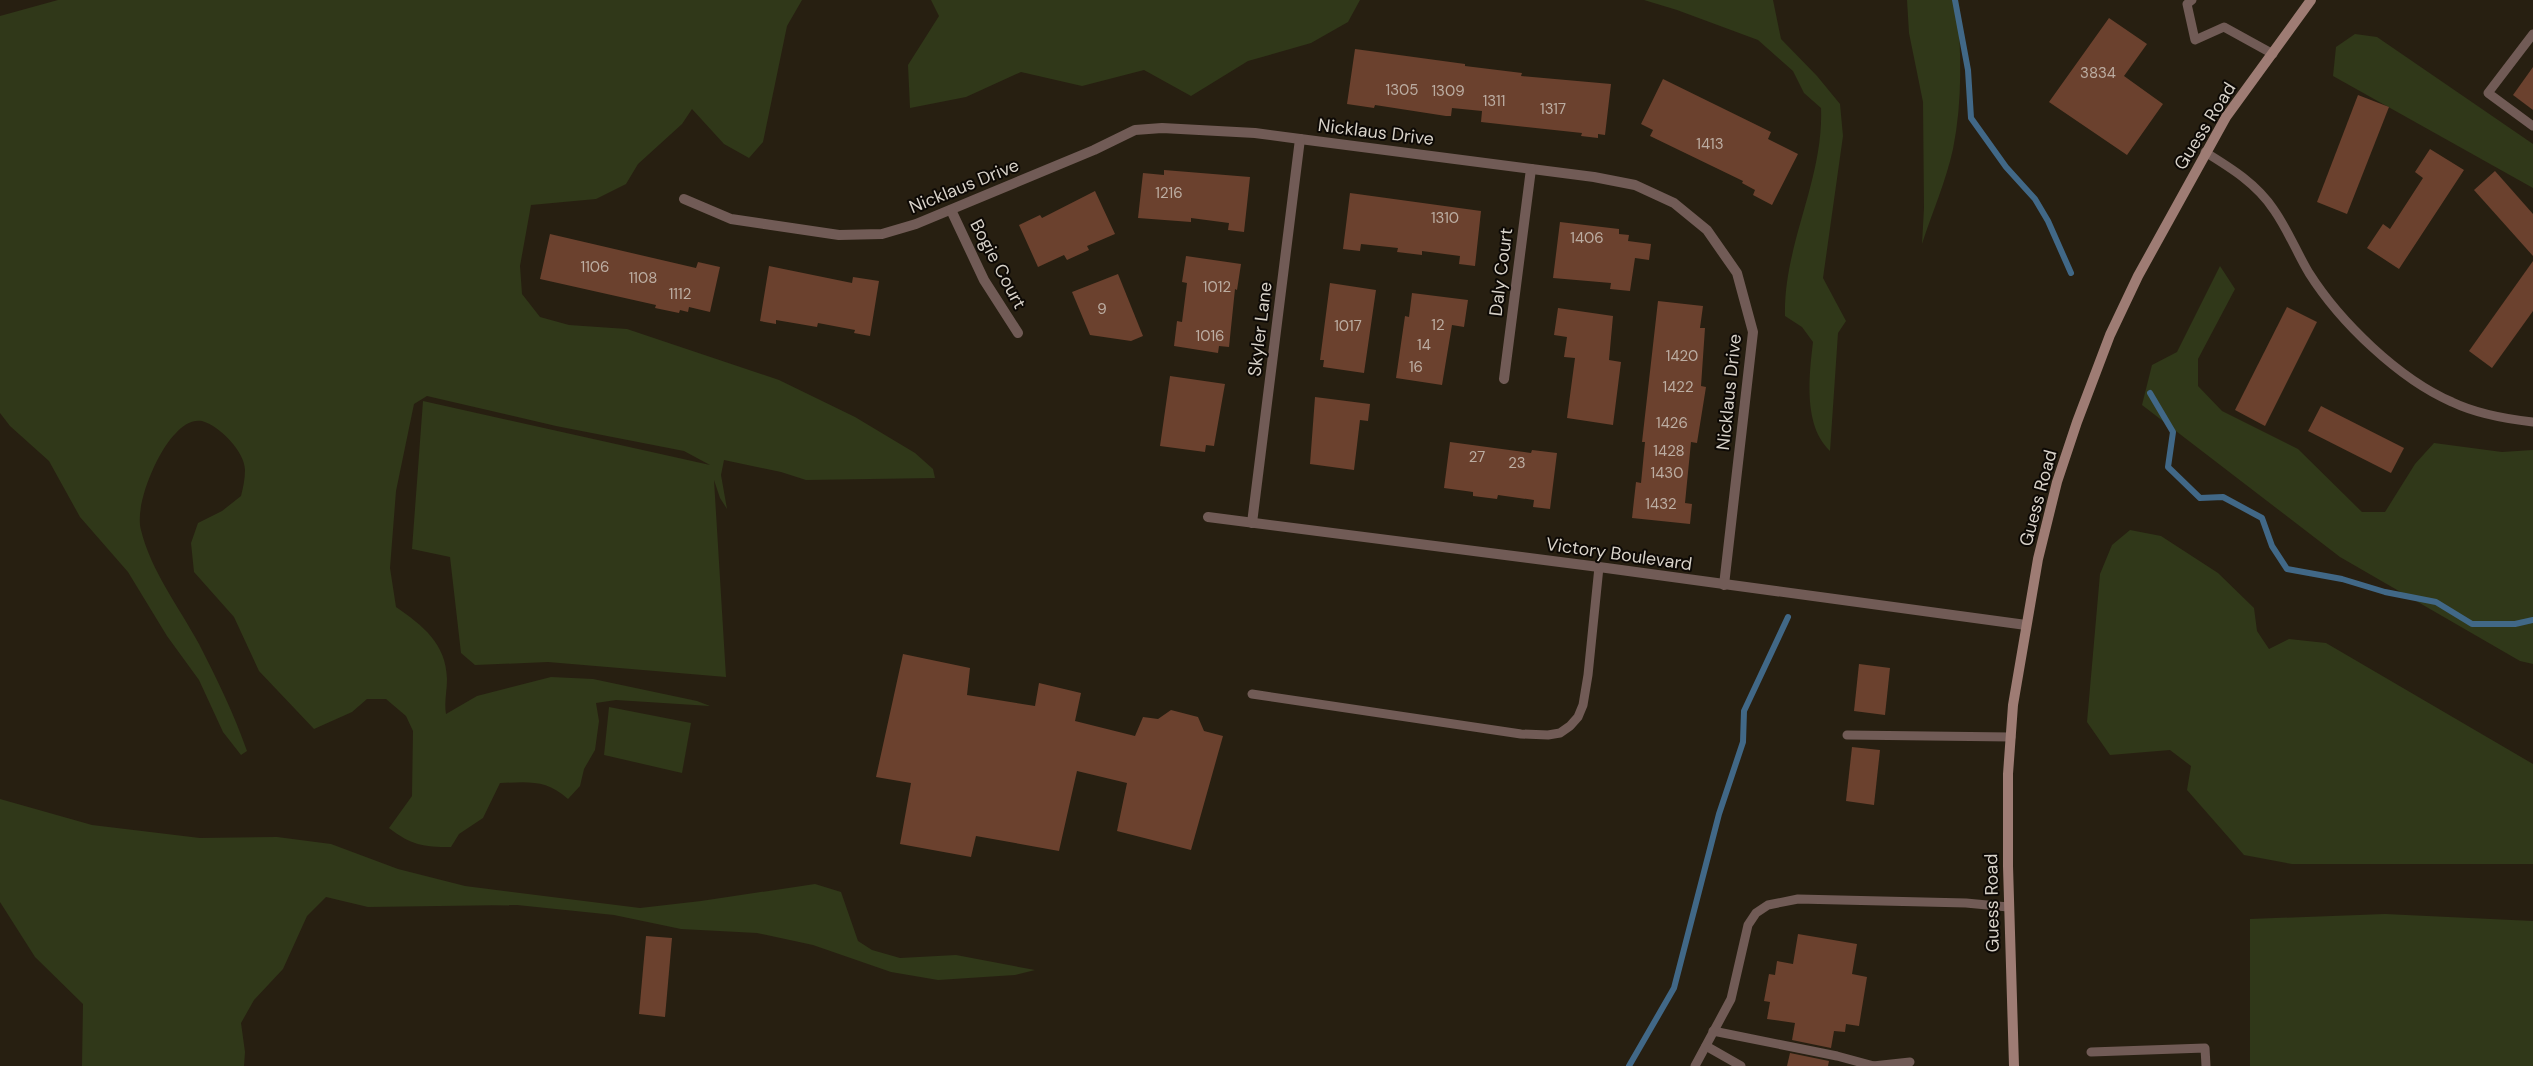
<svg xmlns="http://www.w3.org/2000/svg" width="2533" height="1066" viewBox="0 0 2533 1066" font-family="'DM Sans',sans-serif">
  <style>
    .green { fill: #303819 }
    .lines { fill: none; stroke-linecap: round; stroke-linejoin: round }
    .stream { stroke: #416887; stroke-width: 6 }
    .building { fill: #6b412e }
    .service { stroke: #715b56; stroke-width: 9 }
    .minor { stroke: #715b56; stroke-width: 10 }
    .secondary { stroke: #9e7c74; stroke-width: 10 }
    .labels { text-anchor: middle; stroke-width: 4; stroke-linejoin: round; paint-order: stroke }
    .number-label { font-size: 15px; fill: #bcada2 }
    .street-label { font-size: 18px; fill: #d7d1c8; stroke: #0d0905 }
  </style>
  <rect width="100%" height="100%" fill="#271f11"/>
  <!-- green -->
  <g class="green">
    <path d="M 58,0 L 802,0 L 787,26 L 763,142 L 749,158 L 724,144 L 692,109 L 682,124 L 638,164 L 626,184 L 596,199 L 531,205 L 520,266 L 522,294 L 540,317 L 569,325 L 627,329 L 779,380 L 855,417 L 915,453 L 933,469 L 935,478 L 806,480 L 781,472 L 724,460 L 721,475 L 727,509 L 720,498 L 714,480 L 726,677 L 548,662 L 475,665 L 461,653 L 450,557 L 412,549 L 423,401 L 710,465 L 684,451 L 556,426 L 427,396 L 414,404 L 396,491 L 390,568 L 396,607 C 423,626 446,643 447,679 C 447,691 444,702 446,714 L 477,696 L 551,677 L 593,679 L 697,701 L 710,706 L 616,700 L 596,703 L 599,721 L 595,750 L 584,769 L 580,786 L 568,799 C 546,779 528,782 500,783 L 483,818 L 459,834 L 451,847 C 423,847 411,845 389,828 L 412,796 L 413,731 L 406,716 L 386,699 L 367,699 L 352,712 L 314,729 L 259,671 L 234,617 L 194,572 L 191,543 L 198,523 L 222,511 L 241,496 C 243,488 245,479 245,470 C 245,452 220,426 202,421 C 192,419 182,426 176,433 C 158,450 134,505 141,530 C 151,571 179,607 199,644 C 217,679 234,714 247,751 L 241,755 L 223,732 L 199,680 L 167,636 L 128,572 L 80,517 L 49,461 L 10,426 L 0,413 L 0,16 Z"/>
    <polygon points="931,0 1360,0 1348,22 1311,43 1248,61 1191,96 1144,70 1082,86 1021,72 966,97 910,108 908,65 939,16"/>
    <path d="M 1644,0 L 1773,0 L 1781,39 L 1817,76 L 1840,104 L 1843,136 L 1823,278 L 1846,321 L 1838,333 L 1830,451 C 1803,426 1809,376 1813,342 L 1802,327 L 1785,316 C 1783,245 1824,180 1821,108 L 1804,93 L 1793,71 L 1758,40 L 1677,10 Z"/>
    <path d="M 1907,0 L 1957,0 C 1961,50 1963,100 1953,149 C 1946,181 1932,213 1922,244 L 1924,208 L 1923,102 L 1909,33 Z"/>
    <polygon points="2355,34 2377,37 2533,144 2533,188 2333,76 2336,47"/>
    <polygon points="2220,266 2235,289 2198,359 2198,386 2222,411 2298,449 2362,512 2385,512 2415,464 2434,443 2502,452 2533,450 2533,664 2520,661 2340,557 2142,405 2152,365 2177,352"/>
    <polygon points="2130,530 2161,536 2218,573 2254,608 2257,631 2269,649 2289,639 2326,643 2533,764 2533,864 2292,864 2244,855 2187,790 2191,766 2170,750 2110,755 2087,722 2100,574 2112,545"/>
    <polygon points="609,707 691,723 682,773 604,755"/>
    <polygon points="0,799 92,825 200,838 277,837 331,844 398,869 465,886 640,908 701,901 815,884 841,892 858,941 872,950 900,958 956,955 1035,970 1015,975 938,980 891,972 813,945 757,933 681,929 614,915 517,905 368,907 326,897 307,916 283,969 254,1000 241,1023 245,1052 244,1066 82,1066 83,1004 35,957 0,902"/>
    <polygon points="2385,914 2533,921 2533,1066 2250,1066 2250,919"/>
  </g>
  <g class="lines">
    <!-- stream -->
    <g class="stream">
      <polyline points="1955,0 1968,70 1971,118 2006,167 2035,199 2048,221 2071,273"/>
      <polyline points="2150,393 2173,432 2168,467 2200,498 2223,497 2262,518 2272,546 2287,569 2342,579 2385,592 2436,602 2472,624 2515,624 2533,620"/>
      <polyline points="1629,1066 1674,988 1719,814 1743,742 1744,711 1788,617"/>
    </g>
  </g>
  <!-- building -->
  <g class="building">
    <polygon points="2109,18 2147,44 2124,76 2163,104 2127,155 2049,102"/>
    <polygon points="1355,49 1465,64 1465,66 1522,73 1521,76 1611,84 1605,135 1598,134 1598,138 1581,136 1582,133 1481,122 1482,111 1452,108 1451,116 1446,116 1375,105 1374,108 1347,104"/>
    <polygon points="2533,67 2533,110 2513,95"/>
    <polygon points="1663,79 1771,132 1768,139 1798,154 1772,205 1753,195 1755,190 1742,183 1743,181 1650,136 1653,130 1641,124"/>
    <polygon points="2358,95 2389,107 2347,214 2317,202"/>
    <polygon points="2430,149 2464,170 2399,269 2367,248 2383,224 2390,229 2423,178 2415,172"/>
    <polygon points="1164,170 1250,177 1244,232 1228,230 1229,223 1191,218 1191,222 1138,218 1143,173 1164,175"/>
    <polygon points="2495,171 2533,214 2533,256 2474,190"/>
    <polygon points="1095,191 1115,234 1087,246 1089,250 1067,260 1064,255 1038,267 1019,225 1040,215 1042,218"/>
    <polygon points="1350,193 1481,211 1475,266 1459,264 1460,256 1422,251 1422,255 1397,252 1398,248 1361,244 1360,251 1343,249"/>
    <polygon points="1560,222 1619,229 1619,234 1629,235 1628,241 1651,244 1649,260 1635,258 1630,291 1610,289 1611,283 1553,278"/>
    <polygon points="550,234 696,268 698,262 720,267 710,312 689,307 688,312 680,310 679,313 655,308 656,305 540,279"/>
    <polygon points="1186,256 1241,264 1237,290 1235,289 1229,347 1219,346 1218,353 1174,346 1177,321 1182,322 1187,283 1182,282"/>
    <polygon points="2533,261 2533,311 2492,368 2469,351"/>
    <polygon points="769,266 852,283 853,277 879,281 870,336 854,333 855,330 818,323 817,327 776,320 776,324 760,321"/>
    <polygon points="1118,274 1143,336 1131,341 1090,335 1072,292"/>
    <polygon points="1330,283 1376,290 1364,373 1323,367 1324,360 1320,360"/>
    <polygon points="1412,293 1468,300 1464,327 1452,325 1442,385 1396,378 1405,316 1409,317"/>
    <polygon points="1658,301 1703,306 1700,328 1705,328 1701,386 1706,387 1697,443 1691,442 1685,503 1692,504 1690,524 1632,518 1636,482 1641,483 1645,442 1642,442"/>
    <polygon points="2287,307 2317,322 2265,426 2235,410"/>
    <polygon points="1558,308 1613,316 1609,360 1621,362 1613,425 1567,418 1575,358 1564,357 1567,337 1554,335"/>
    <polygon points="1170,376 1225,384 1214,446 1206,445 1205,452 1160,446"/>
    <polygon points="1315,397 1370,404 1368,421 1360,420 1354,470 1310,464"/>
    <polygon points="2321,406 2404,448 2391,473 2308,431"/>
    <polygon points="1450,442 1531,453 1532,450 1557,453 1550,509 1533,507 1534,500 1498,495 1497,499 1473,496 1473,492 1444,488"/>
    <polygon points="903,654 970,668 967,695 1035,706 1039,683 1081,693 1075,721 1135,736 1143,717 1158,719 1171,710 1198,717 1204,731 1223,736 1191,850 1117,831 1127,783 1077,771 1059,851 976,836 971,857 900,844 911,783 876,777"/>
    <polygon points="1859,664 1890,668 1885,715 1854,711"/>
    <polygon points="1852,747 1880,750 1874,805 1846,801"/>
    <polygon points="1798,934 1857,944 1852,974 1867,977 1859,1026 1846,1024 1845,1032 1834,1031 1831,1048 1792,1040 1795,1023 1767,1019 1770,1002 1764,1001 1769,974 1775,975 1777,961 1793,964"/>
    <polygon points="646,936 672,938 665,1017 639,1014"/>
    <polygon points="1790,1053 1829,1061 1828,1066 1787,1066"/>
  </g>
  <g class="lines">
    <!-- service -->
    <g class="service">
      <polyline points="2192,0 2187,4 2195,40 2224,27 2273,54"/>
      <polyline points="2533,34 2488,93 2533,126"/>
      <path d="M 2205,152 C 2231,168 2257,184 2274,210 C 2288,230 2297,253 2309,273 C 2340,322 2399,379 2452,402 C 2477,414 2506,419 2533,422"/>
      <polyline points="1252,694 1521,734 1548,735 1560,733 1570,726 1578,717 1583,705 1588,675 1599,567"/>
      <polyline points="1847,735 2011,737"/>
      <polyline points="1713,1031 1837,1056 1874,1066"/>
      <polyline points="1706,1046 1741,1066"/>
      <polyline points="2091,1052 2205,1048 2206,1066"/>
      <polyline points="1695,1066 1731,999 1748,925 1756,913 1768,905 1798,899 1966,903 2008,907"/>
      <polyline points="1873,1066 1910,1062"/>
    </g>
    <!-- minor -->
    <g class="minor">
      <polyline points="684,199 731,219 839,235 882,234 916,224 1094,150 1135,130 1162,128 1255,133 1300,139 1594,177 1635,185 1674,203 1707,230 1737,273 1753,332 1724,585"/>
      <polyline points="951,210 984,280 1018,333"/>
      <polyline points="1504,379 1531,169"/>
      <polyline points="1208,517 1599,567 2026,625"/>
      <polyline points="1252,523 1300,139"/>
    </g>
    <!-- secondary -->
    <polyline class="secondary" points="2014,1066 2008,866 2008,774 2013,705 2038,559 2057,482 2077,422 2110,335 2138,276 2226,117 2311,0"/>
  </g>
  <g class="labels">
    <!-- number labels -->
    <g class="number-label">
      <text x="2098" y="78">3834</text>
      <text x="1402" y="95">1305</text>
      <text x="1448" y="96">1309</text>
      <text x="1494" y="106">1311</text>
      <text x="1553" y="114">1317</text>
      <text x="1710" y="149">1413</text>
      <text x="1169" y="198">1216</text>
      <text x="1445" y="223">1310</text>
      <text x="1587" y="243">1406</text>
      <text x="595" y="272">1106</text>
      <text x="643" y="283">1108</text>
      <text x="1217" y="292">1012</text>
      <text x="680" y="299">1112</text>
      <text x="1102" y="314">9</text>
      <text x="1438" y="330">12</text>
      <text x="1348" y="331">1017</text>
      <text x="1210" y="341">1016</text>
      <text x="1424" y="350">14</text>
      <text x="1682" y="361">1420</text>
      <text x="1416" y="372">16</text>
      <text x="1678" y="392">1422</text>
      <text x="1672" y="428">1426</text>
      <text x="1669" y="456">1428</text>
      <text x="1477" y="462">27</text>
      <text x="1517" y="468">23</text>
      <text x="1667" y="478">1430</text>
      <text x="1661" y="509">1432</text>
    </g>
    <!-- street labels -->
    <g class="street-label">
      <text transform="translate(2205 126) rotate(-58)" y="6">Guess Road</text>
      <text transform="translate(1376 132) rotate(7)" y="6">Nicklaus Drive</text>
      <text transform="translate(964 186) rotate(-22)" y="6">Nicklaus Drive</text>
      <text transform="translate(998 264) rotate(62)" y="6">Bogie Court</text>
      <text transform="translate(1501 272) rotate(-83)" y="6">Daly Court</text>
      <text transform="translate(1260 329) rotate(-83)" y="6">Skyler Lane</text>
      <text transform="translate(1729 392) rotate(-84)" y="6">Nicklaus Drive</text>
      <text transform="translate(2038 498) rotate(-75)" y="6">Guess Road</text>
      <text transform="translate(1619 554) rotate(8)" y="6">Victory Boulevard</text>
      <text transform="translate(1992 903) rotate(-91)" y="6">Guess Road</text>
    </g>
  </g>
</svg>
